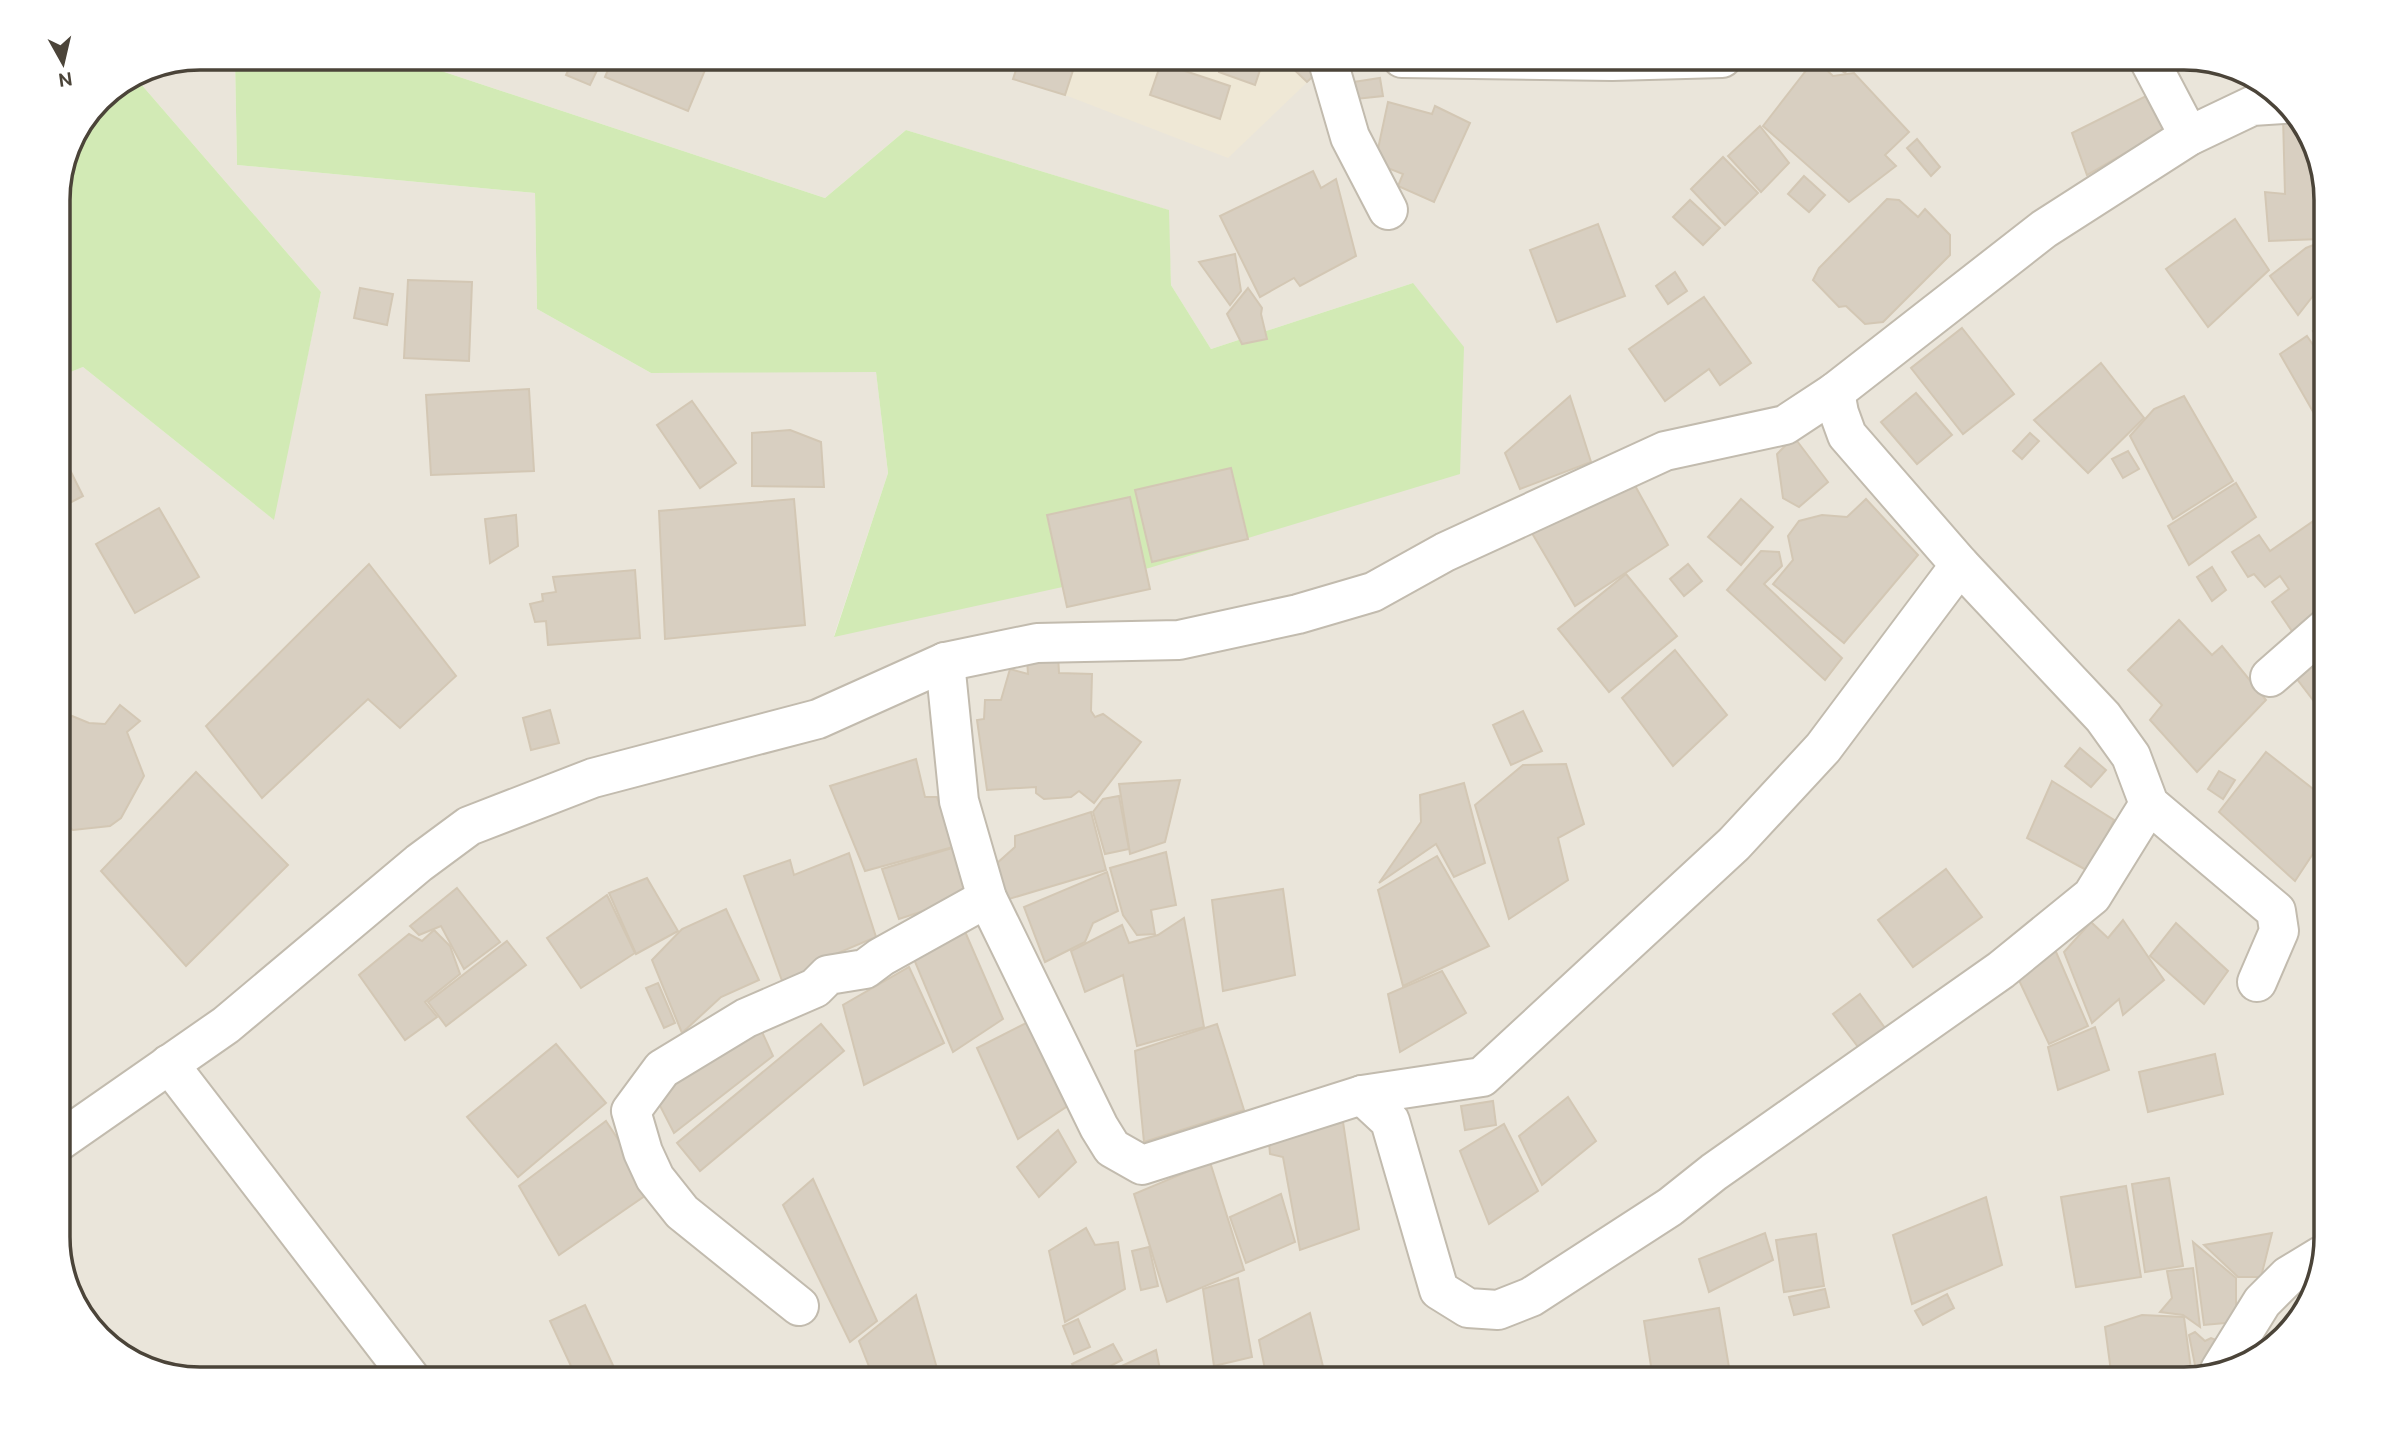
<svg xmlns="http://www.w3.org/2000/svg" width="2384" height="1437" viewBox="0 0 2384 1437" font-family="Ubuntu,sans-serif">
  <style>
    .residential { fill: #eae5da }
    .education { fill: #efe8d6 }
    .green { fill: #d2eab5 }
    .building { fill: #d8cfc1; stroke: #d3c7b4; stroke-width: 2 }
    .lines { fill: none; stroke-linecap: round; stroke-linejoin: round }
    .street-casing { stroke: #c2bbae; stroke-width: 42 }
    .street { stroke: #fff; stroke-width: 38 }
    .rim { fill: none; stroke: #4b4439; stroke-width: 3.5 }
  </style>
  <rect width="100%" height="100%" fill="#f6f3ec"/>
  <!-- residential -->
  <polygon class="residential" points="200,58 235,58 237,165 535,193 537,309 651,373 876,371 888,473 834,636 1413,283 1211,349 1171,285 1168,210 906,130 825,198 402,58 2184,58 2256,77 2307,128 2326,191 2326,1238 2307,1309 2255,1360 2185,1379 200,1379 128,1360 77,1309 58,1246 58,377 83,367 273,519 321,292 134,76 146,68"/>
  <!-- education -->
  <polygon class="education" points="1020,58 1308,58 1320,70 1228,158 1065,95 1013,79"/>
  <!-- green -->
  <g class="green">
    <polygon points="235,58 402,58 825,198 906,130 1169,210 1171,285 1211,349 1413,283 1464,347 1460,474 1149,568 834,637 888,473 876,372 651,373 537,309 535,193 237,165"/>
    <polygon points="134,76 321,292 274,520 83,367 58,377 58,191 69,145 100,99"/>
  </g>
  <!-- building -->
  <g class="building">
    <polygon points="574,58 603,58 590,85 566,75"/>
    <polygon points="613,58 710,58 688,111 605,77"/>
    <polygon points="1020,58 1077,58 1065,95 1013,79"/>
    <polygon points="1194,58 1264,58 1255,85 1219,72 1220,67"/>
    <polygon points="1286,58 1308,58 1320,70 1307,82 1284,60"/>
    <polygon points="1821,58 1855,58 1845,73"/>
    <polygon points="1815,59 1833,76 1854,73 1909,132 1885,155 1896,166 1849,202 1763,126"/>
    <polygon points="1161,63 1230,86 1220,119 1150,95"/>
    <polygon points="1380,78 1383,96 1356,99 1353,82"/>
    <polygon points="2152,93 2168,128 2087,175 2072,133"/>
    <polygon points="1388,102 1432,114 1435,106 1470,123 1434,202 1398,186 1403,174 1375,163"/>
    <polygon points="2283,116 2295,116 2307,128 2326,191 2326,222 2321,239 2269,241 2265,192 2285,194"/>
    <polygon points="1760,126 1789,163 1761,192 1728,156"/>
    <polygon points="1917,139 1940,167 1931,176 1907,148"/>
    <polygon points="1723,157 1758,193 1725,225 1691,189"/>
    <polygon points="1313,171 1321,188 1336,179 1356,256 1300,286 1294,278 1260,297 1220,216"/>
    <polygon points="1804,176 1825,195 1809,212 1788,194"/>
    <polygon points="1887,199 1899,200 1918,217 1925,209 1950,235 1950,255 1883,322 1865,324 1846,306 1839,307 1813,280 1819,268"/>
    <polygon points="1690,200 1720,228 1703,245 1673,217"/>
    <polygon points="2235,219 2269,270 2208,327 2166,269"/>
    <polygon points="1598,224 1625,296 1557,322 1530,250"/>
    <polygon points="2326,240 2326,285 2320,287 2298,315 2270,276 2306,248"/>
    <polygon points="1235,254 1241,291 1230,305 1199,262"/>
    <polygon points="1675,272 1687,291 1668,304 1656,286"/>
    <polygon points="408,280 472,282 469,361 404,358"/>
    <polygon points="360,288 393,294 387,325 354,318"/>
    <polygon points="1248,288 1262,308 1261,314 1267,339 1242,344 1227,314"/>
    <polygon points="1704,297 1751,363 1720,385 1709,369 1665,401 1629,349"/>
    <polygon points="2326,323 2326,351 2313,331"/>
    <polygon points="1962,328 2014,394 1963,434 1911,368"/>
    <polygon points="2307,336 2326,364 2326,427 2323,429 2280,354"/>
    <polygon points="2101,363 2144,418 2088,473 2034,420"/>
    <polygon points="529,389 534,471 431,475 426,395"/>
    <polygon points="1916,393 1952,435 1917,464 1881,422"/>
    <polygon points="1570,396 1591,462 1520,489 1505,453"/>
    <polygon points="2184,396 2233,481 2173,519 2130,436 2154,409"/>
    <polygon points="692,401 736,463 700,488 657,425"/>
    <polygon points="790,430 821,442 824,487 752,486 752,433"/>
    <polygon points="2030,433 2039,441 2022,459 2013,451"/>
    <polygon points="1794,437 1828,482 1799,507 1783,498 1777,454"/>
    <polygon points="59,448 83,496 58,509 58,449"/>
    <polygon points="2128,451 2139,469 2123,478 2112,459"/>
    <polygon points="1231,468 1248,539 1152,562 1135,490"/>
    <polygon points="1633,482 1668,545 1575,606 1526,523"/>
    <polygon points="2236,483 2256,517 2189,565 2168,526"/>
    <polygon points="1130,497 1150,589 1067,607 1047,515"/>
    <polygon points="794,499 805,625 665,639 659,511"/>
    <polygon points="1741,499 1773,527 1741,565 1708,537"/>
    <polygon points="1866,499 1918,555 1844,643 1773,584 1793,560 1788,536 1799,521 1822,515 1847,517"/>
    <polygon points="159,508 199,577 135,613 96,544"/>
    <polygon points="2325,513 2326,612 2294,634 2272,602 2289,589 2280,576 2265,587 2254,574 2248,577 2232,552 2259,535 2270,551"/>
    <polygon points="516,515 518,546 490,563 485,519"/>
    <polygon points="1761,551 1779,552 1782,566 1764,584 1842,658 1825,680 1727,590"/>
    <polygon points="369,564 456,676 400,728 368,699 262,798 206,726"/>
    <polygon points="1688,564 1702,581 1684,596 1670,579"/>
    <polygon points="2212,567 2226,590 2212,601 2197,577"/>
    <polygon points="635,570 640,638 548,645 546,621 535,622 530,604 543,601 542,594 556,592 553,577"/>
    <polygon points="1626,574 1677,636 1609,692 1558,629"/>
    <polygon points="2179,620 2212,655 2222,646 2266,700 2197,772 2150,720 2162,705 2128,670"/>
    <polygon points="1675,650 1727,715 1673,766 1622,698"/>
    <polygon points="2318,650 2326,661 2326,717 2290,670"/>
    <polygon points="1058,654 1059,673 1092,674 1091,711 1095,717 1103,714 1141,742 1094,803 1079,791 1071,797 1044,799 1036,793 1036,787 987,790 977,720 984,719 985,700 1001,700 1010,669 1028,674 1027,659"/>
    <polygon points="120,705 140,721 127,732 144,776 121,818 110,826 73,830 58,819 58,726 72,716 89,723 105,724"/>
    <polygon points="550,710 559,743 531,750 523,718"/>
    <polygon points="1523,711 1542,751 1511,765 1493,725"/>
    <polygon points="2080,748 2106,770 2091,787 2065,766"/>
    <polygon points="2266,752 2326,799 2326,834 2295,881 2219,812"/>
    <polygon points="916,759 925,797 937,797 953,847 865,871 830,786"/>
    <polygon points="1566,764 1584,824 1558,838 1568,880 1509,919 1475,805 1523,765"/>
    <polygon points="2219,771 2235,780 2223,799 2208,789"/>
    <polygon points="196,772 288,865 186,966 101,871"/>
    <polygon points="1180,780 1165,842 1130,854 1119,784"/>
    <polygon points="2052,781 2114,820 2090,872 2027,838"/>
    <polygon points="1464,783 1485,863 1454,877 1436,844 1379,883 1421,822 1420,795"/>
    <polygon points="1119,796 1129,849 1105,854 1093,812 1103,799"/>
    <polygon points="1091,812 1106,870 999,902 995,865 1015,847 1015,836"/>
    <polygon points="959,846 975,894 899,919 882,869"/>
    <polygon points="1166,852 1176,905 1151,910 1155,934 1137,935 1123,915 1110,868"/>
    <polygon points="849,853 876,937 826,958 785,989 744,876 790,860 794,875"/>
    <polygon points="1437,856 1489,946 1403,986 1378,890"/>
    <polygon points="1946,869 1982,917 1913,967 1878,920"/>
    <polygon points="1107,872 1118,911 1093,923 1085,942 1045,962 1024,907"/>
    <polygon points="647,878 678,931 636,954 609,893"/>
    <polygon points="457,888 500,942 464,969 441,926 419,935 410,926"/>
    <polygon points="1283,889 1295,975 1223,991 1212,900"/>
    <polygon points="607,895 635,953 581,988 547,938"/>
    <polygon points="726,909 759,980 721,997 682,1033 652,960 682,929"/>
    <polygon points="1184,918 1204,1027 1137,1046 1123,975 1085,992 1071,951 1122,925 1129,943 1158,935"/>
    <polygon points="2123,920 2164,980 2123,1015 2119,999 2092,1023 2064,952 2091,922 2108,938"/>
    <polygon points="2176,923 2228,971 2204,1004 2150,956"/>
    <polygon points="963,927 1003,1019 953,1052 913,957"/>
    <polygon points="434,930 450,946 460,974 425,1002 437,1017 405,1040 359,975 409,934 422,941"/>
    <polygon points="507,941 526,965 446,1026 428,1002"/>
    <polygon points="2053,945 2088,1026 2049,1044 2016,974"/>
    <polygon points="909,967 944,1043 864,1085 843,1005"/>
    <polygon points="1442,971 1466,1013 1400,1052 1388,994"/>
    <polygon points="658,983 675,1023 664,1028 646,988"/>
    <polygon points="1860,994 1885,1028 1858,1047 1833,1014"/>
    <polygon points="1040,1016 1075,1101 1018,1139 977,1048"/>
    <polygon points="757,1021 773,1056 674,1133 655,1096"/>
    <polygon points="821,1024 844,1051 700,1171 677,1143"/>
    <polygon points="1217,1024 1244,1110 1144,1142 1135,1051"/>
    <polygon points="2095,1027 2109,1070 2058,1090 2048,1047"/>
    <polygon points="556,1044 606,1103 518,1177 467,1117"/>
    <polygon points="2215,1054 2223,1094 2148,1112 2139,1072"/>
    <polygon points="1568,1097 1596,1141 1542,1185 1519,1136"/>
    <polygon points="1493,1101 1496,1125 1465,1130 1461,1106"/>
    <polygon points="606,1121 652,1191 559,1255 519,1186"/>
    <polygon points="1343,1122 1359,1229 1300,1250 1283,1157 1270,1154 1269,1143"/>
    <polygon points="1504,1124 1538,1191 1489,1224 1460,1151"/>
    <polygon points="1058,1130 1076,1162 1039,1197 1017,1167"/>
    <polygon points="1210,1162 1244,1270 1167,1302 1134,1194"/>
    <polygon points="2169,1178 2183,1266 2145,1272 2132,1184"/>
    <polygon points="813,1179 877,1321 850,1342 783,1205"/>
    <polygon points="2126,1186 2141,1277 2076,1287 2061,1197"/>
    <polygon points="1281,1194 1295,1242 1246,1263 1230,1217"/>
    <polygon points="1986,1197 2002,1265 1912,1304 1893,1235"/>
    <polygon points="1086,1228 1095,1245 1118,1242 1125,1289 1065,1322 1049,1251"/>
    <polygon points="1765,1233 1773,1260 1709,1292 1699,1259"/>
    <polygon points="2272,1233 2261,1277 2238,1277 2204,1245"/>
    <polygon points="1816,1234 1824,1286 1784,1292 1776,1240"/>
    <polygon points="2193,1242 2236,1278 2236,1322 2204,1325"/>
    <polygon points="1149,1247 1158,1286 1141,1290 1132,1251"/>
    <polygon points="2193,1268 2200,1327 2183,1315 2160,1312 2172,1298 2167,1271"/>
    <polygon points="1238,1278 1252,1357 1214,1366 1203,1289"/>
    <polygon points="1825,1289 1829,1307 1794,1315 1789,1297"/>
    <polygon points="1947,1294 1954,1308 1923,1325 1915,1311"/>
    <polygon points="916,1295 940,1379 874,1379 859,1341"/>
    <polygon points="585,1305 617,1374 606,1379 577,1379 550,1321"/>
    <polygon points="1719,1308 1731,1379 1653,1379 1644,1321"/>
    <polygon points="1310,1313 1326,1379 1295,1379 1293,1369 1277,1379 1267,1379 1259,1340"/>
    <polygon points="2142,1315 2184,1317 2192,1377 2185,1379 2112,1379 2105,1327"/>
    <polygon points="1078,1319 1090,1347 1074,1354 1063,1326"/>
    <polygon points="2195,1332 2205,1341 2211,1338 2219,1341 2207,1372 2197,1375 2189,1335"/>
    <polygon points="1113,1344 1122,1360 1085,1379 1080,1379 1072,1364"/>
    <polygon points="1156,1350 1162,1379 1094,1379"/>
  </g>
  <g class="lines">
    <!-- street casing -->
    <g class="street-casing">
      <g id="street">
        <polyline points="1327,58 1350,137 1388,210"/>
        <polyline points="1402,58 1612,61 1722,58"/>
        <polyline points="2148,58 2189,136"/>
        <polyline points="1835,392 1839,413 1847,435 1960,565 2103,717 2131,756 2149,804 2276,911 2279,931 2257,982"/>
        <polyline points="945,662 959,801 987,898 1099,1127 1112,1148 1142,1165 1362,1095 1482,1077 1734,844 1823,748 1960,565"/>
        <polyline points="2270,677 2326,628"/>
        <polyline points="169,1064 411,1379"/>
        <polyline points="1362,1095 1390,1121 1439,1290 1468,1308 1498,1310 1531,1297 1670,1207 1714,1172 2001,970 2092,896 2149,804"/>
        <polyline points="58,1142 226,1025 419,863 469,826 593,778 818,719 945,662 1037,643 1179,640 1298,614 1373,592 1445,552 1665,451 1785,425 1835,392 2044,229 2189,136 2252,106 2283,104"/>
        <polyline points="799,1306 682,1212 655,1178 643,1152 631,1111 662,1069 746,1018 815,988 828,975 865,969 881,957 987,898"/>
        <polyline points="2220,1370 2262,1302 2288,1276 2321,1256"/>
      </g>
    </g>
    <!-- street -->
    <use href="#street" class="street"/>
  </g>
  <!-- crop -->
  <path d="M0 0H2384V1437H0ZM200 70H2184A130 130 0 0 1 2314 200V1237A130 130 0 0 1 2184 1367H200A130 130 0 0 1 70 1237V200A130 130 0 0 1 200 70Z" fill="#fff" fill-rule="evenodd"/>
  <path class="rim" d="M200 70H2184A130 130 0 0 1 2314 200V1237A130 130 0 0 1 2184 1367H200A130 130 0 0 1 70 1237V200A130 130 0 0 1 200 70Z"/>
  <!-- north arrow -->
  <g transform="translate(63 63) rotate(172)" stroke="#ffffff" stroke-width="5" paint-order="stroke">
  <path d="M0-5L12 26L0 18L-12 26Z" fill="#4b4439"/>
  <text y="-10" font-size="19" font-weight="bold" text-anchor="middle" fill="#4b4439">N</text>
  </g>
</svg>
